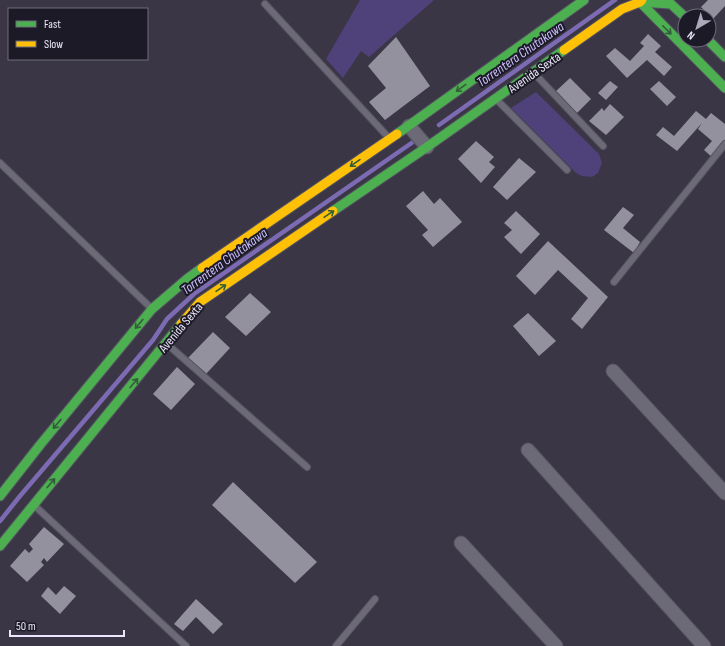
<svg xmlns="http://www.w3.org/2000/svg" width="725" height="646" viewBox="0 0 725 646" font-family="'Sofia Sans Condensed',sans-serif">
  <style>
    .green { fill: #4f4179 }
    .lines { fill: none; stroke-linecap: round; stroke-linejoin: round }
    .stream { stroke: #7c6bb2; stroke-width: 4.5 }
    .building { fill: #94919f }
    .lane-casing { stroke: #565361; stroke-width: 8 }
    .street-casing { stroke: #565361; stroke-width: 15 }
    .fast-casing { stroke: #565361; stroke-width: 11 }
    .slow-casing { stroke: #565361; stroke-width: 11 }
    .lane { stroke: #6c6a76; stroke-width: 6 }
    .street { stroke: #6c6a76; stroke-width: 13 }
    .fast { stroke: #4caf50; stroke-width: 9 }
    .slow { stroke: #ffc107; stroke-width: 9 }
    .oneway { stroke: #325d39 }
    .labels { text-anchor: middle; stroke-width: 4; stroke-linejoin: round; paint-order: stroke }
    .street-label { font-size: 13px; fill: #e9e7f9; stroke: #1d1a27 }
    .water-label { font-size: 14px; font-style: italic; fill: #cbbffe; stroke: #1d1a27 }
  </style>
  <rect width="100%" height="100%" fill="#3a3646"/>
  <!-- green -->
  <g class="green">
    <polygon points="360,0 434,0 369,57 361,51 343,78 326,59"/>
    <polygon points="536,92 599,154 602,163 598,173 592,177 582,176 576,173 511,108"/>
  </g>
  <g class="lines">
    <!-- stream -->
    <g class="stream">
      <polyline points="439,125 615,0"/>
      <polyline points="0,521 20,496 153,340 167,319 194,294 413,142"/>
    </g>
  </g>
  <!-- building -->
  <g class="building">
    <polygon points="708,0 725,0 725,6 713,19 701,7"/>
    <polygon points="648,34 661,46 655,52 672,67 664,76 647,60 627,78 606,56 615,48 630,61 644,46 640,43"/>
    <polygon points="396,37 430,86 385,120 369,102 386,88 368,66"/>
    <polygon points="570,78 591,99 577,113 555,92"/>
    <polygon points="610,81 618,87 606,100 598,93"/>
    <polygon points="659,81 676,97 667,106 650,89"/>
    <polygon points="610,104 624,117 606,135 589,121 602,108 604,111"/>
    <polygon points="696,111 706,119 711,113 725,124 725,143 713,158 704,150 712,141 698,129 702,123 677,151 656,135 663,127 674,136"/>
    <polygon points="476,141 494,157 489,162 495,167 481,183 458,159"/>
    <polygon points="519,158 536,172 507,200 493,187"/>
    <polygon points="423,191 434,204 440,198 462,222 433,247 422,235 428,230 406,206"/>
    <polygon points="623,207 634,215 623,228 640,242 634,253 604,230"/>
    <polygon points="516,211 540,234 521,254 504,237 512,230 504,223"/>
    <polygon points="548,241 608,297 582,329 571,319 588,298 558,270 535,295 516,276"/>
    <polygon points="250,293 271,312 246,336 225,317"/>
    <polygon points="528,313 556,341 539,356 513,326"/>
    <polygon points="213,332 230,348 206,374 188,358"/>
    <polygon points="177,367 195,384 171,410 153,394"/>
    <polygon points="233,482 317,562 295,583 212,505"/>
    <polygon points="44,527 64,544 47,562 44,558 41,562 44,565 27,582 10,566 25,549 29,553 33,549 29,544"/>
    <polygon points="64,586 76,596 60,614 41,596 48,587 56,595"/>
    <polygon points="196,599 223,624 213,634 196,617 183,631 174,624"/>
  </g>
  <g class="lines">
    <!-- lane casing -->
    <g class="lane-casing">
      <g id="lane">
        <polyline points="265,4 389,138"/>
        <polyline points="534,73 603,146"/>
        <polyline points="497,100 567,170"/>
        <polyline points="0,163 151,308"/>
        <polyline points="614,282 725,144"/>
        <polyline points="167,344 307,467"/>
        <polyline points="35,506 186,646"/>
        <polyline points="336,646 375,599"/>
      </g>
    </g>
    <!-- street casing -->
    <g class="street-casing">
      <g id="street">
        <polyline points="409,126 427,147"/>
        <polyline points="613,371 725,493"/>
        <polyline points="528,450 704,646"/>
        <polyline points="461,543 556,646"/>
      </g>
    </g>
    <!-- fast casing -->
    <g class="fast-casing">
      <g id="fast">
        <polyline points="638,0 725,88"/>
        <polyline points="640,2 671,4 685,17"/>
        <polyline points="708,40 725,57"/>
        <polyline points="397,134 584,0"/>
        <polyline points="333,211 427,147 564,50"/>
        <polyline points="0,496 40,445 152,309 187,279 202,268"/>
        <polyline points="0,546 181,324"/>
      </g>
    </g>
    <!-- slow casing -->
    <g class="slow-casing">
      <g id="slow">
        <polyline points="564,50 622,9 640,2 642,0"/>
        <polyline points="202,268 397,134"/>
        <polyline points="181,324 200,302 333,211"/>
      </g>
    </g>
    <!-- lane -->
    <use href="#lane" class="lane"/>
    <!-- street -->
    <use href="#street" class="street"/>
    <!-- fast -->
    <use href="#fast" class="fast"/>
    <!-- slow -->
    <use href="#slow" class="slow"/>
  </g>
  <!-- one-way arrows -->
  <defs><path id="oneway-shaft" d="M-6 0H5M1.5-3L5.5 0L1.5 3" fill="none" stroke-width="1.6" stroke-linecap="round" stroke-linejoin="round"/></defs>
  <g class="oneway">
    <use href="#oneway-shaft" transform="translate(667 30) rotate(45)"/>
    <use href="#oneway-shaft" transform="translate(461 88) rotate(144)"/>
    <use href="#oneway-shaft" transform="translate(355 163) rotate(145)"/>
    <use href="#oneway-shaft" transform="translate(329 214) rotate(-34)"/>
    <use href="#oneway-shaft" transform="translate(221 288) rotate(-34)"/>
    <use href="#oneway-shaft" transform="translate(139 324) rotate(130)"/>
    <use href="#oneway-shaft" transform="translate(134 383) rotate(-50)"/>
    <use href="#oneway-shaft" transform="translate(57 424) rotate(130)"/>
    <use href="#oneway-shaft" transform="translate(51 483) rotate(-50)"/>
  </g>
  <g class="labels">
    <!-- street labels -->
    <g class="street-label">
      <text transform="translate(534 72) rotate(-35)" y="5">Avenida Sexta</text>
      <text transform="translate(180 327) rotate(-50)" y="5">Avenida Sexta</text>
    </g>
    <!-- water labels -->
    <g class="water-label">
      <text transform="translate(520 54) rotate(-35)" y="5">Torrentera Chutakawa</text>
      <text transform="translate(224 261) rotate(-36)" y="5">Torrentera Chutakawa</text>
    </g>
  </g>
  <!-- legend -->
  <rect x="8" y="8" width="140" height="52" fill="#1d1a27" stroke="#6f6c7b"/>
  <rect x="16" y="21" width="20" height="6" fill="#4caf50" stroke="#6f6c7b"/>
  <text x="44" y="28" font-size="12" fill="#e9e7f9">Fast</text>
  <rect x="16" y="41" width="20" height="6" fill="#ffc107" stroke="#6f6c7b"/>
  <text x="44" y="48" font-size="12" fill="#e9e7f9">Slow</text>
  <!-- north arrow -->
  <g transform="translate(697 28) rotate(218)"><circle r="19" fill="#1d1a27" stroke="#6f6c7b"/>
  <path d="M0-3L7 15L0 10L-7 15Z" fill="#aca9ba"/>
  <text y="-6" font-size="11" font-weight="bold" text-anchor="middle" fill="#e9e7f9">N</text>
  </g>
  <!-- scale -->
  <path d="M10 630v6h114v-6" fill="none" stroke="#e9e7f9" stroke-width="2"/>
  <text x="16" y="630" font-size="12" fill="#e9e7f9" stroke="#1d1a27" stroke-width="3" paint-order="stroke">50 m</text>
</svg>
